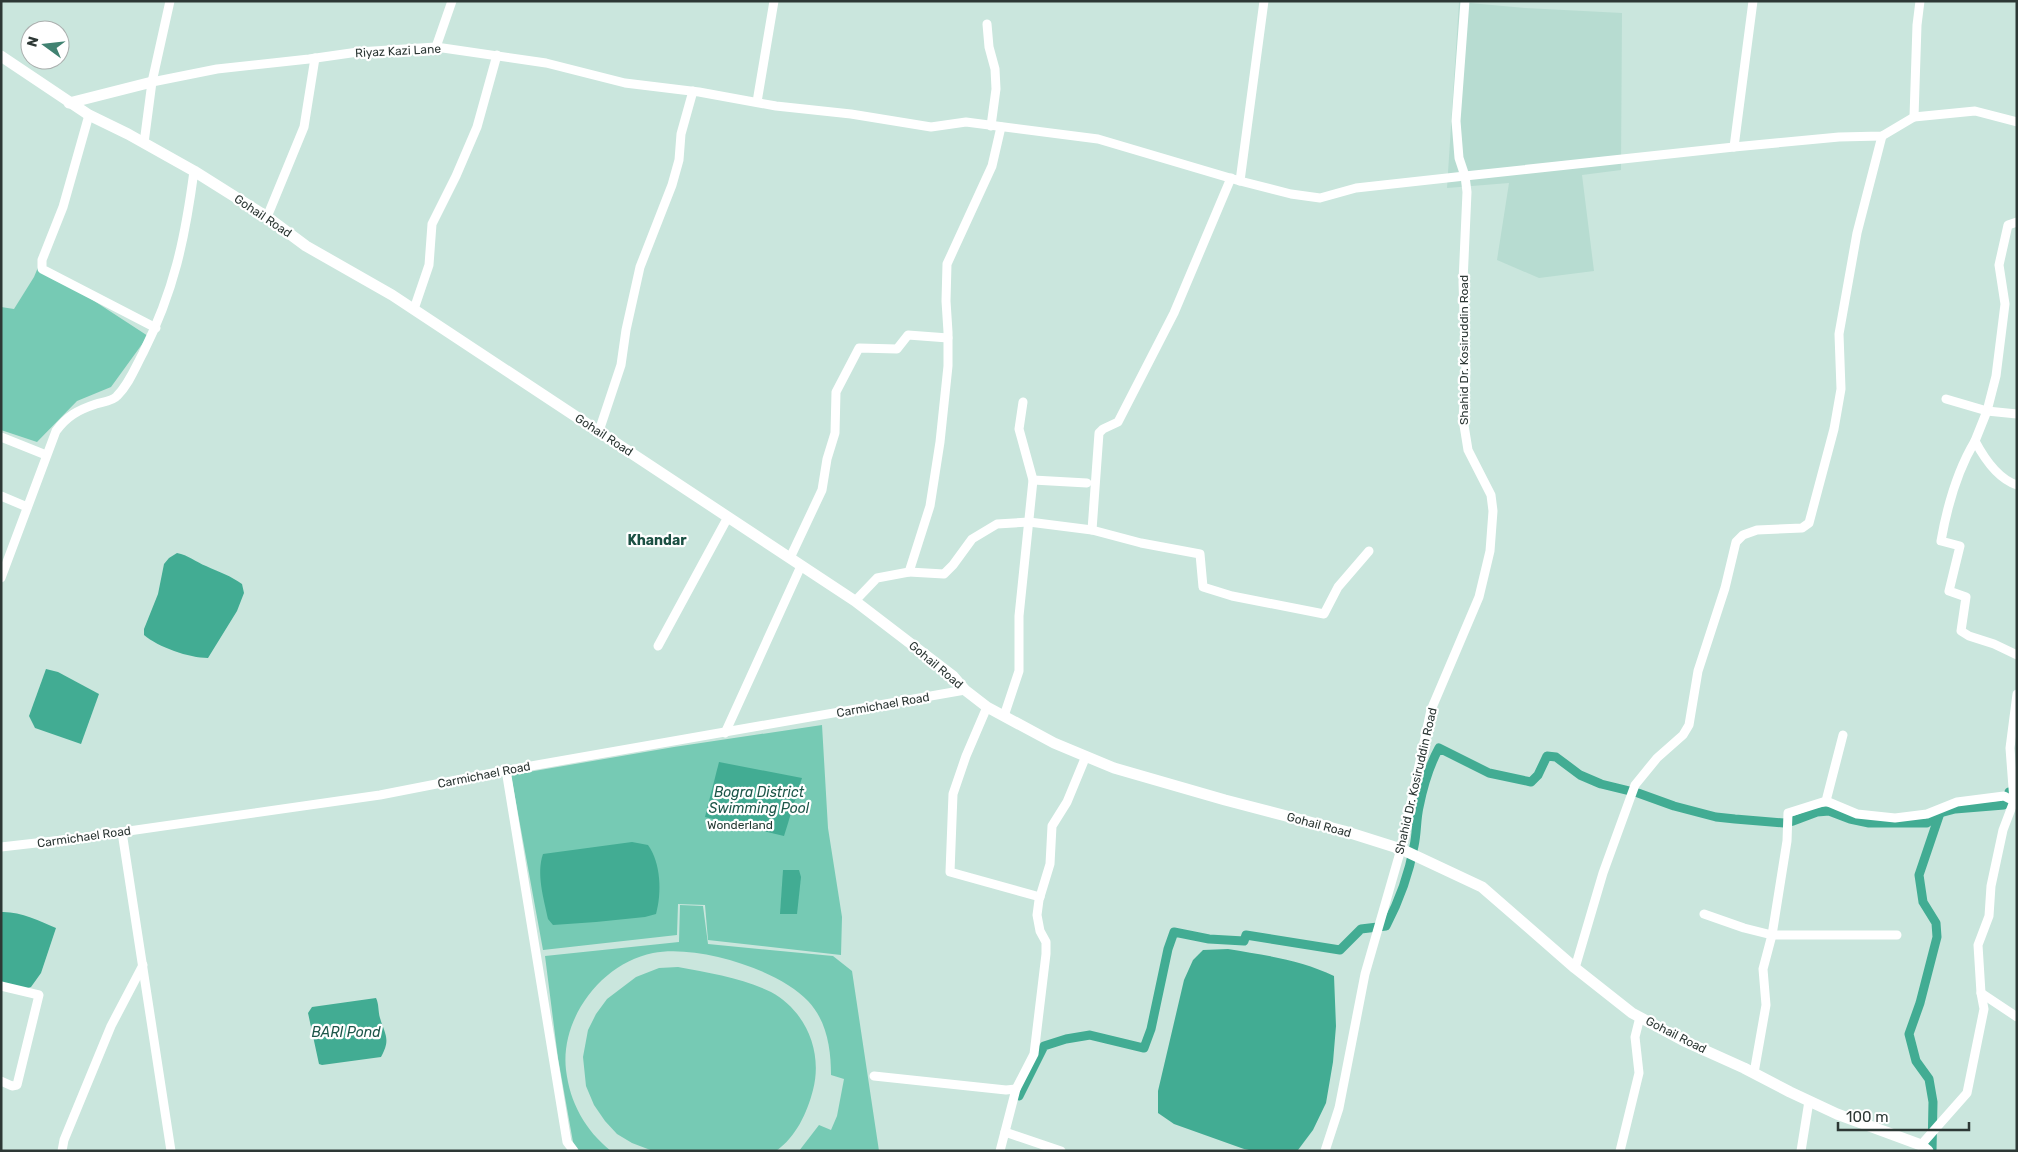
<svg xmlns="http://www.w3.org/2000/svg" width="2018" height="1152" viewBox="0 0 2018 1152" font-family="Rubik,sans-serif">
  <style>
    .built { fill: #b7dcd1 }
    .green { fill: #76cab4 }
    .water { fill: #42ac93 }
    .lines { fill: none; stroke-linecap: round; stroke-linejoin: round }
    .canal { stroke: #42ac93; stroke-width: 9 }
    .minor { stroke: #fff; stroke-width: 9 }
    .major { stroke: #fff; stroke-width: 11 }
    .labels { text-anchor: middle; stroke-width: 4.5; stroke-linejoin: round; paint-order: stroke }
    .street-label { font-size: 12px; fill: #2d3835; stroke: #fff }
    .park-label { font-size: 12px; fill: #1f3630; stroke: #fff }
    .neighbourhood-label { font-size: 14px; font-weight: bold; fill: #1b5043; stroke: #fff }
    .water-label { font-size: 14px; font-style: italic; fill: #1e574a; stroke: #fff }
  </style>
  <rect width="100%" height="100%" fill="#cae6dd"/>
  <!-- built -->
  <polygon class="built" points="1459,2 1525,8 1622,13 1621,170 1582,175 1594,271 1539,278 1497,260 1509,183 1447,188"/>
  <!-- green -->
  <g class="green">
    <polygon points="39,265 148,336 111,387 77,401 37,442 1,430 1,307 14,309 34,277"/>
    <polygon points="822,725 828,828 842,917 841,955 708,940 705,905 678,904 677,935 543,950 511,775 674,747"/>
    <path d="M 680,905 L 703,906 L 708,944 L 833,956 L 852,971 L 879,1151 L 799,1151 L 819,1125 L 831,1130 L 837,1116 L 844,1079 L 831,1075 C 831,1049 827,1021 808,1001 C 778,969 696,944 653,953 C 602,963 560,1018 566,1070 C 570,1103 585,1130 611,1151 L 579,1151 L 573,1142 L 558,1058 L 545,956 L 679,942 Z"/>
    <path d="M 678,967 C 709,973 743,978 771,992 C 806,1011 823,1052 813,1090 C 807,1113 796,1137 776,1151 L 653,1151 L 632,1143 L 617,1134 L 605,1121 L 594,1105 L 586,1086 L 583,1057 L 588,1030 L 596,1014 L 607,999 L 636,977 L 659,968 Z"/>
  </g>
  <!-- water -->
  <g class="water">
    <path d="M 177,553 C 188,555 196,562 206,566 C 219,572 231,576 242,584 L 244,593 L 237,611 L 208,658 C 189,658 158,647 144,635 L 144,629 L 158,594 L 164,564 L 169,558 Z"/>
    <polygon points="46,669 58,672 99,694 81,744 35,728 29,716"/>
    <polygon points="719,762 802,778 784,836 705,817"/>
    <path d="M 632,842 L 648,845 C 661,863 662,893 656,914 L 645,917 L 596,922 L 553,925 L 548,919 C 544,899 536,874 543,854 Z"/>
    <polygon points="783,870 799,870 801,877 797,914 780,914"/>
    <path d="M 1,912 C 19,911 40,921 56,928 L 41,973 L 31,987 L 25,989 L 1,983 Z"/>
    <path d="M 1228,949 C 1264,955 1301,960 1334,976 L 1336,1026 L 1333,1062 L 1326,1103 L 1313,1130 L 1298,1150 L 1254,1151 L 1244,1149 L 1174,1124 L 1158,1113 L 1158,1091 L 1184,980 L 1193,960 L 1203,950 Z"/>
    <path d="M 376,998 C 379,1004 378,1011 380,1018 C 385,1035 391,1039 381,1057 L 322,1065 L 319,1064 L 308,1013 L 312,1007 Z"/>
  </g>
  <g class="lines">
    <!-- canal -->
    <g class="canal">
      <path d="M 1019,1096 L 1044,1046 L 1066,1039 L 1090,1035 L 1144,1048 L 1151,1029 L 1168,949 L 1174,932 L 1209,939 L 1244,941 L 1246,935 L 1340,950 L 1361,929 L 1386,926 C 1399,901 1409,874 1414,846 C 1417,833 1416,820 1419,807 C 1423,787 1429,766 1439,748 L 1489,773 L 1531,782 L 1538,775 L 1547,756 L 1556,757 L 1580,775 L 1601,784 L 1638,793 L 1674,806 L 1716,817 L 1735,819 L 1784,823 L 1793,821 L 1817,812 L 1829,811 L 1850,819 L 1869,823 L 1927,823 L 1940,813 L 1955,809 L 2004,805 L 2009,798 L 2009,792"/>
      <polyline points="1932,1151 1933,1102 1929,1079 1916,1061 1909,1034 1920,1003 1937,937 1936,923 1923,902 1919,875 1940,813"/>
    </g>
    <!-- minor -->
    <g class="minor">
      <polyline points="987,24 989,47 995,69 996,89 991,126"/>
      <polyline points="436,47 452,1"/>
      <polyline points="152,82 217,69 309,59 358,52 436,47 546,63 625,83 699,92 776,106 851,114 931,127 966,122 1098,139 1240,181 1291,194 1320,198 1356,188 1465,176 1734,147 1839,137 1882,136 1914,117 1975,111 2017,122"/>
      <polyline points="757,102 774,1"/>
      <polyline points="89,115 63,207 42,260 42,269 156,328"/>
      <polyline points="1914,117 1917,25 1920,1"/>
      <polyline points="144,143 152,82 170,1"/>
      <polyline points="1734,147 1753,1"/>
      <polyline points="1240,181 1264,1"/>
      <polyline points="267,217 304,127 315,58"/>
      <path d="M 2017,222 L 2008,225 L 1999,265 L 2005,304 L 1996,376 L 1987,411 L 1975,441 C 1984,458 1998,479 2017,485"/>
      <polyline points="414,309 429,265 432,224 456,176 477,127 497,55"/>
      <polyline points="1946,399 1987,411 2017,414"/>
      <polyline points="599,431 621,365 626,330 640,267 672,185 679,160 681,134 693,91"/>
      <polyline points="1,437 46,455"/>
      <path d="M 1975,441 C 1957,471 1947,507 1941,541 L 1960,546 L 1949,591 L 1966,597 L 1961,631 L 1969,636 L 1994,644 L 2017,655"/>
      <polyline points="1033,480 1087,483"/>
      <polyline points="1,496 27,507"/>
      <polyline points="1092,530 1099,433 1103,429 1118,422 1174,313 1231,178"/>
      <polyline points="790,558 822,490 827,459 835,433 836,392 859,348 897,349 908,335 948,338"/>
      <polyline points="909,572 944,574 953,565 972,539 997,524 1029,522 1092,530 1141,543 1200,554 1203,587 1232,596 1324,614 1338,587 1369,551"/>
      <path d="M 1,578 L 56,431 C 67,416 78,410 96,404 C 103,402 113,401 117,396 C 129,384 135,368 143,353 C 174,291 185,239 194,171"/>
      <polyline points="855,601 877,578 909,572 930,506 940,442 948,366 948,332 946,301 947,264 992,166 1001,127"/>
      <polyline points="658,646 728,517"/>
      <polyline points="987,707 966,756 953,794 950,872 1040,897"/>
      <polyline points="1004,716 1019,671 1019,616 1033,480 1019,429 1023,402"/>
      <polyline points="725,733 801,566"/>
      <polyline points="506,770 567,1142 574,1151"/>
      <polyline points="1826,801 1857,814 1895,818 1927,814 1957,802 2004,796 2014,801"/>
      <polyline points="122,832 171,1151"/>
      <polyline points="1,847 80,838 380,795 508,770 965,690"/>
      <polyline points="1704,914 1744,928 1772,935 1897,935"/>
      <polyline points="1575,968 1603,873 1635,785 1657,758 1683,735 1689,725 1698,671 1725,588 1736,542 1743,535 1757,530 1802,528 1809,523 1834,429 1841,389 1839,334 1857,233 1882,136"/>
      <polyline points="1,986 39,995 17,1085 12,1086 1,1081"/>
      <polyline points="1981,993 2017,1017"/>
      <polyline points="1754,1073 1766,1005 1763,969 1772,935 1787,841 1788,813 1826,801 1843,735"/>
      <polyline points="874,1076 1006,1090 1016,1089"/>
      <polyline points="1005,1132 1061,1151"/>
      <polyline points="1921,1145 1967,1093 1984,1009 1981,993 1978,945 1989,916 1991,886 2003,830 2014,801 2010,748 2017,694"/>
      <polyline points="62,1151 64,1140 111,1026 143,965"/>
      <polyline points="1000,1151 1016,1089 1034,1054 1046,954 1046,942 1040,931 1037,915 1039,900 1050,864 1052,826 1067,802 1086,756"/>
      <polyline points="1325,1151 1339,1108 1365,974 1401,849 1431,710 1479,597 1490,551 1493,511 1491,495 1468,450 1463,419 1466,372 1463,282 1467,192 1465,176 1459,158 1456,121 1465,1"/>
      <polyline points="1620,1151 1639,1073 1635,1037 1640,1017"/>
      <polyline points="1801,1151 1809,1101"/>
    </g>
    <!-- major -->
    <g class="major">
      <polyline points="1,56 89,115 128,134 194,171 267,217 306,246 392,295 855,601 953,676 965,690 987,707 1054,743 1114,768 1225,800 1344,831 1401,849 1482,887 1575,968 1632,1013 1684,1041 1744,1068 1790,1092 1837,1114 1921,1145 1928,1151"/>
      <polyline points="69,103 152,82"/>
    </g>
  </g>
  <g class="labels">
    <!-- street labels -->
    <g class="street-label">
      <text transform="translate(398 51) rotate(-3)" y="4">Riyaz Kazi Lane</text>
      <text transform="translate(263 216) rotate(34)" y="4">Gohail Road</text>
      <text transform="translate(1464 350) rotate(-90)" y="4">Shahid Dr. Kosiruddin Road</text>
      <text transform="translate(604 435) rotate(33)" y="4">Gohail Road</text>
      <text transform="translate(936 665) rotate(40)" y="4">Gohail Road</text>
      <text transform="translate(883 705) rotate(-10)" y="4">Carmichael Road</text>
      <text transform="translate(484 775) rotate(-11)" y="4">Carmichael Road</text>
      <text transform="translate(1416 781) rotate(-77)" y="4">Shahid Dr. Kosiruddin Road</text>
      <text transform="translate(1319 825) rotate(15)" y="4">Gohail Road</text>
      <text transform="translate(84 837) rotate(-8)" y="4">Carmichael Road</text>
      <text transform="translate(1676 1035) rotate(27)" y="4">Gohail Road</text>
    </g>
    <!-- park labels -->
    <g class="park-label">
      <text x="740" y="829">Wonderland</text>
    </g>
    <!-- neighbourhood labels -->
    <g class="neighbourhood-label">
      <text x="657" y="545">Khandar</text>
    </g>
    <!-- water labels -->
    <g class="water-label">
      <text x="759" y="797">Bogra District<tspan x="759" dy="16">Swimming Pool</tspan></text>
      <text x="346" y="1037">BARI Pond</text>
    </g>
  </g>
  <!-- border -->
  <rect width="2018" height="1152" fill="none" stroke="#2d3835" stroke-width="5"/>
  <!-- north arrow -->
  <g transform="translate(45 45) rotate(285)"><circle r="24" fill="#ffffff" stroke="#abafae"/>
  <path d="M0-4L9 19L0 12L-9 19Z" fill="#418271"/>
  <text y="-8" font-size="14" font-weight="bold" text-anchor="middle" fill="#2d3835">N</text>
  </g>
  <!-- scale -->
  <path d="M1838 1122v8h131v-8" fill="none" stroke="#2d3835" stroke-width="2.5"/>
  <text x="1846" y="1122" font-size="15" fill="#2d3835" stroke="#ffffff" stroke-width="4" paint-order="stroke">100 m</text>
</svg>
